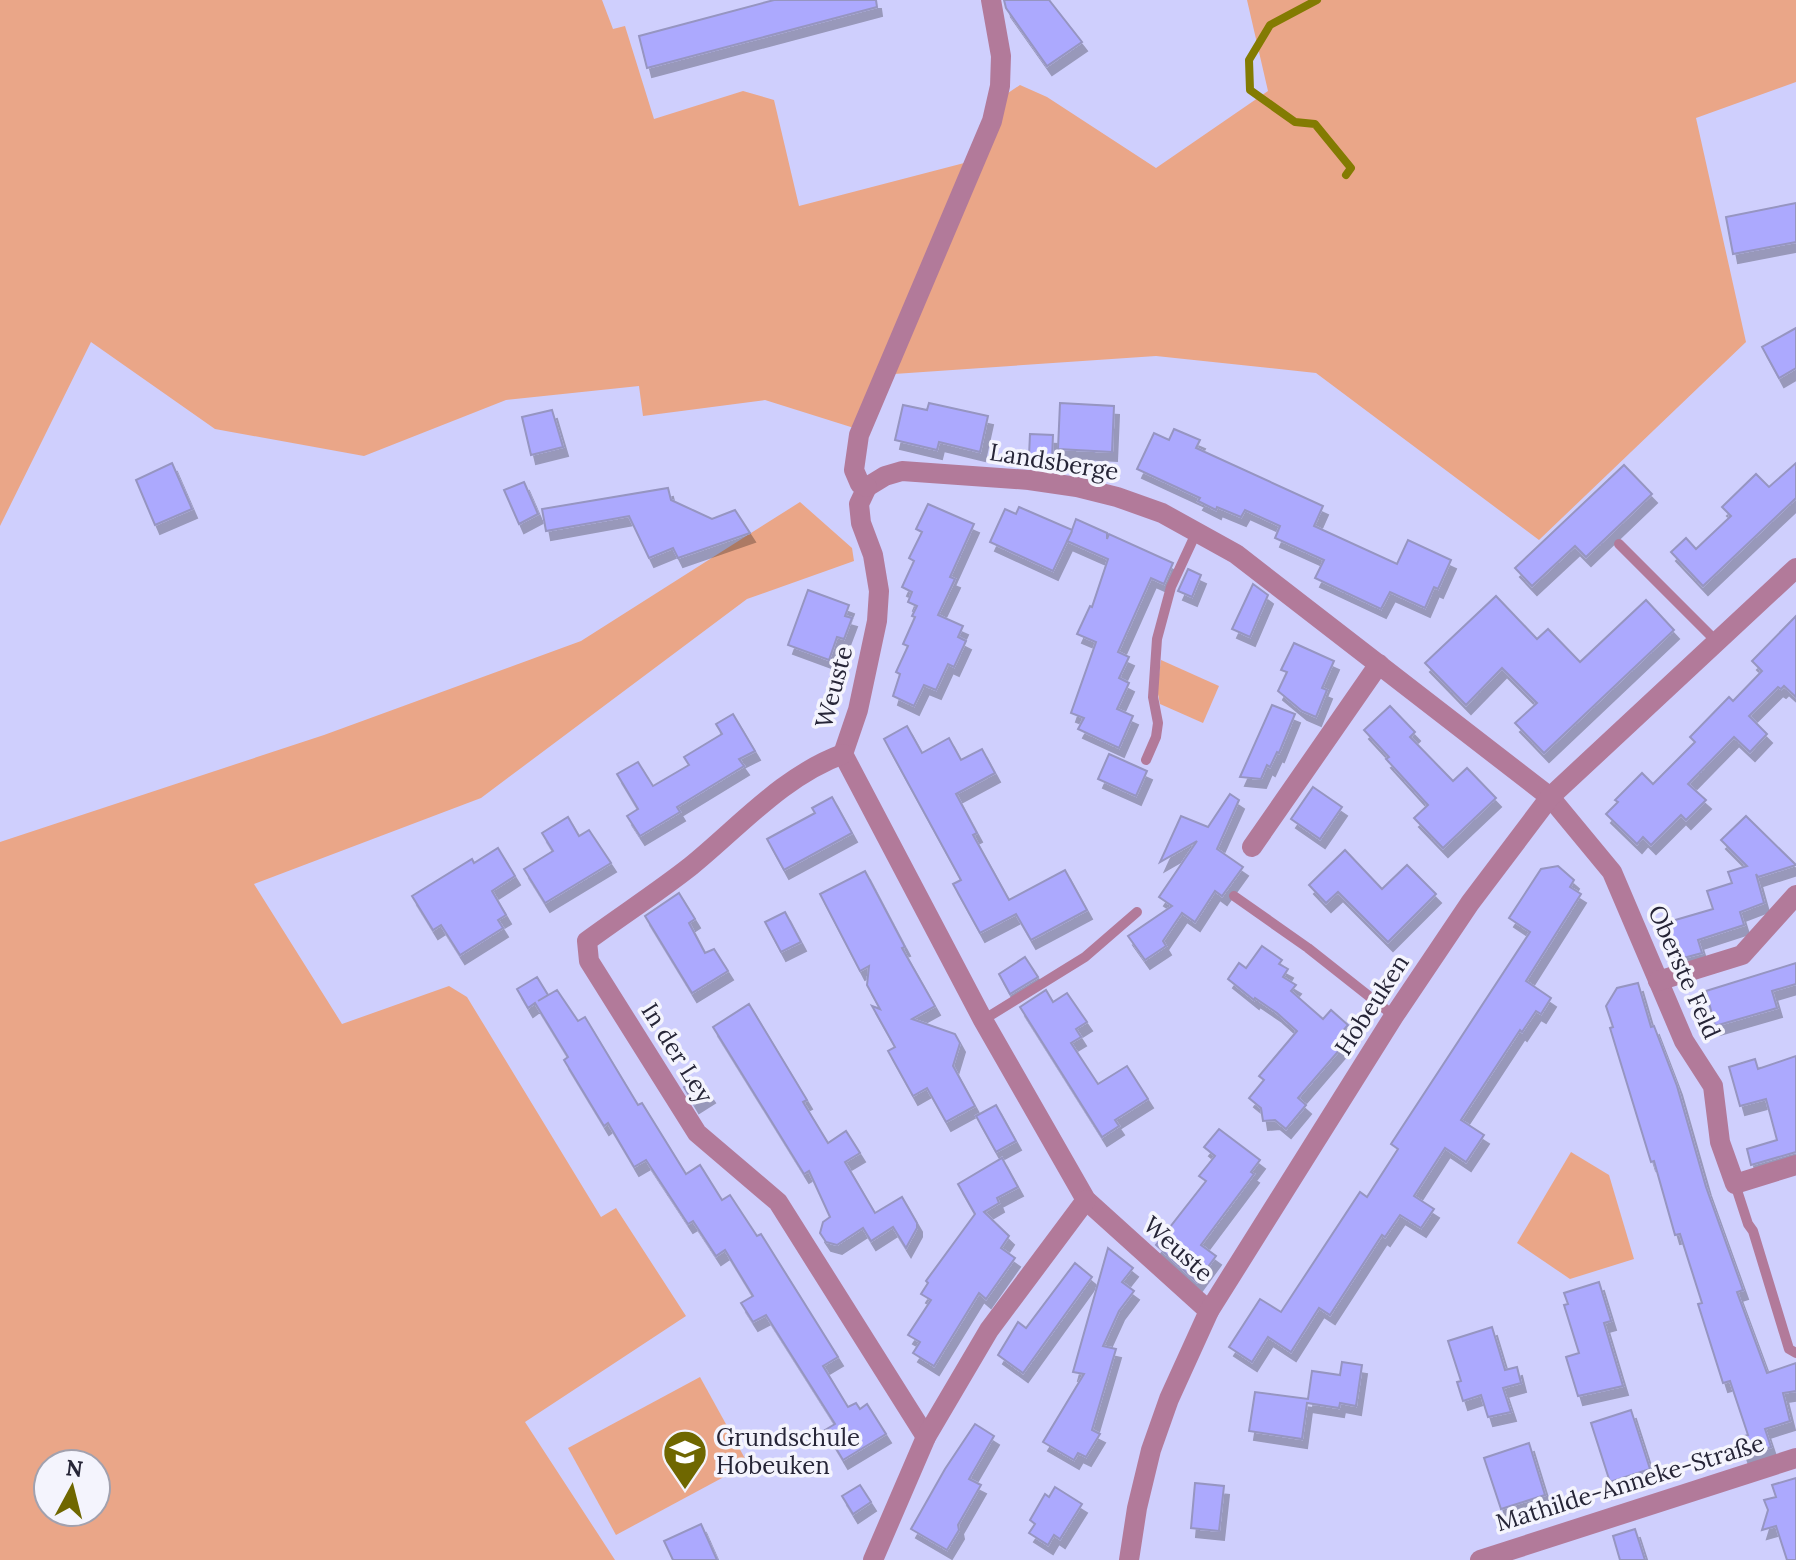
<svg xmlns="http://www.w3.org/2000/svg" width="1796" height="1560" viewBox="0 0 1796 1560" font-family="Lora,serif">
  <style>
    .green { fill: #eaa688; fill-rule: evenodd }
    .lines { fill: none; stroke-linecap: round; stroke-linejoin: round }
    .stream { stroke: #837b02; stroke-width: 8 }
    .building { fill: #aca9fe; stroke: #9695c1; stroke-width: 2; filter: url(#shadow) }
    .service { stroke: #b27a9a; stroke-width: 10 }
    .minor { stroke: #b27a9a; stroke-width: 20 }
    .labels { text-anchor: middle; stroke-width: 7; stroke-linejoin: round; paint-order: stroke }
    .street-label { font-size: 24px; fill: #262537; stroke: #f4f4fd }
    .poi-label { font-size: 24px; fill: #262537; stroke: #f4f4fd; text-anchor: start }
  </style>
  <defs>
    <filter id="shadow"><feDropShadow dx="5" dy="9" stdDeviation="0" flood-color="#0004"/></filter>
  </defs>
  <rect width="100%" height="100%" fill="#cfcffd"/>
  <!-- green -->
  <g class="green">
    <polygon points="0,0 602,0 613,29 625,26 654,119 743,91 774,100 799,206 968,162 854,428 765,400 643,416 639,386 506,400 364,456 215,429 91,342 0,526"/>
    <polygon points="1247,0 1796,0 1796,82 1696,118 1746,342 1539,540 1316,373 1156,356 894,374 1005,95 1020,85 1047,97 1156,168 1268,91"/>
    <path d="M 800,502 L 852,548 L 854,561 L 747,599 L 481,798 L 254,884 L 342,1024 L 449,986 L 467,997 L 601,1217 L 616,1208 L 686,1316 L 525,1422 L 615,1560 L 0,1560 L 0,842 L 324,735 L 581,641 ZM 48,1464 L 96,1464 L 96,1512 L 48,1512 Z"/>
    <polygon points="1161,660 1219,686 1203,723 1160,704 1157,689"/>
    <polygon points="1571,1152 1609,1175 1634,1259 1570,1279 1517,1243"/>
    <polygon points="700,1377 748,1464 616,1535 568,1448"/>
  </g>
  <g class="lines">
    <!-- stream -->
    <polyline class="stream" points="1317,0 1270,25 1249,60 1250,90 1295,122 1315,124 1351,168 1346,175"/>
  </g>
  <!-- building -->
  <g class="building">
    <polygon points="774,0 876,0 877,7 647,68 639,36"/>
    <polygon points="1004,0 1049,0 1082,42 1047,66 1006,8"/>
    <polygon points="1796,203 1796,242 1733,254 1726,217"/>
    <polygon points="1796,328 1796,368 1779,378 1762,347"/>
    <polygon points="929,403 988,416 980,452 939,442 937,450 895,440 903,405 927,410"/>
    <polygon points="1060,403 1114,406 1112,452 1058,449"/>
    <polygon points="552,410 563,447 531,455 522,417"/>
    <polygon points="1174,429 1200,440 1196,448 1323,506 1314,526 1397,564 1408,540 1451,560 1438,589 1434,587 1425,608 1390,592 1381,609 1315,578 1324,560 1275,538 1280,526 1245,510 1241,517 1217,507 1216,510 1198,501 1200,498 1137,469 1154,433 1169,440"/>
    <polygon points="1030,434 1053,435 1052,458 1029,456"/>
    <polygon points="172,463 192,509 155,525 136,480"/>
    <polygon points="1796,463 1796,498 1703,586 1671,552 1686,538 1696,549 1731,516 1722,507 1756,474 1769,487"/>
    <polygon points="1624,465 1652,494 1586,557 1575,546 1532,586 1515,568"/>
    <polygon points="524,482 538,514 519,524 504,490"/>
    <polygon points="668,488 671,500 712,519 735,510 750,533 678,558 673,548 649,558 629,516 546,531 542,509"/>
    <polygon points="928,504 974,524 950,577 955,579 938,615 963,626 958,637 966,641 954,667 948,664 936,690 924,685 914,706 893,696 900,674 896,672 908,646 903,644 915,617 912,616 917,606 908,602 912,592 902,587 914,561 909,558 922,532 916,529"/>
    <polygon points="1019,507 1072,530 1076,519 1107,533 1107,539 1109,534 1173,563 1164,584 1151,578 1118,652 1129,657 1119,678 1129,683 1117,709 1133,716 1119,748 1078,729 1084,718 1071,713 1096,642 1077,634 1090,606 1092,607 1108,559 1067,541 1072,531 1053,571 990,542 1005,509 1016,514"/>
    <polygon points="1188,569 1201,575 1192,597 1178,591"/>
    <polygon points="1253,584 1268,595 1250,637 1232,629"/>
    <polygon points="808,590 849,605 845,616 852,618 844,639 837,637 829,660 788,645"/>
    <polygon points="1496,596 1537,639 1548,629 1580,662 1646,600 1674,630 1544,753 1515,723 1537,703 1502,668 1466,705 1425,663"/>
    <polygon points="1796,616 1796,697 1784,686 1781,689 1778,687 1749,716 1767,734 1750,752 1734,737 1688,784 1706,800 1686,820 1681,815 1651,845 1643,837 1637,844 1606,814 1618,802 1615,800 1642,773 1653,784 1695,742 1690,737 1729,697 1733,701 1762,671 1752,661"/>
    <polygon points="1294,643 1334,661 1322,688 1327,690 1316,717 1302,711 1278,691 1287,672 1281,670"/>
    <polygon points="1272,705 1295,714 1279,753 1277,752 1270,767 1267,765 1261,779 1240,777"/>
    <polygon points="1390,706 1415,732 1410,737 1453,781 1467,768 1496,798 1443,848 1414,818 1428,805 1386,759 1389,757 1364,730"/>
    <polygon points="733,714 755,751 739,759 744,766 677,807 680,812 640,836 627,816 638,809 617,774 638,762 653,786 689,765 684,757 722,734 716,724"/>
    <polygon points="907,726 922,753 949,738 961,760 982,749 995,773 956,794 977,833 973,835 1009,900 1065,870 1087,910 1031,940 1016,914 980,933 953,884 961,880 884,739"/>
    <polygon points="1109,754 1147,771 1136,796 1098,779"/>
    <polygon points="1313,787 1342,807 1320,839 1291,819"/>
    <polygon points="1230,794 1239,800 1217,849 1243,867 1222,896 1215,891 1195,922 1182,913 1163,941 1166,946 1145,960 1128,936 1172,906 1159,897 1197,841 1160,862 1181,816 1208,827"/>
    <polygon points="832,797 852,833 784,870 767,839 815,813 812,808"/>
    <polygon points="1746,816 1796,865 1758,877 1756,874 1764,903 1740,912 1744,925 1698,940 1702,953 1676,960 1673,951 1667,947 1670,940 1665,923 1713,909 1707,891 1732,883 1728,872 1747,866 1721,840"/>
    <polygon points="568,817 579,836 589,830 611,863 545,903 524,869 553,851 542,833"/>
    <polygon points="498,848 515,876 492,891 506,915 498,920 503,928 460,955 441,925 433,930 412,896 472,859 474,863"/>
    <polygon points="1345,850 1382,889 1407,865 1436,894 1388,942 1338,892 1326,903 1309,885"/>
    <polygon points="1558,866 1574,880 1570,887 1581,894 1526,981 1551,998 1541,1014 1536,1011 1522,1032 1520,1030 1461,1120 1484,1135 1466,1162 1445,1148 1414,1196 1434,1209 1421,1228 1400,1215 1385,1237 1382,1235 1330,1315 1319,1308 1291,1352 1268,1337 1252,1362 1229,1347 1260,1299 1281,1312 1360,1192 1367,1197 1398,1149 1391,1144 1530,932 1509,918 1541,869"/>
    <polygon points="865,871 905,947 902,948 935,1006 912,1019 955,1034 960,1043 953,1066 975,1106 946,1122 927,1088 913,1096 888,1051 895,1047 872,1006 880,1009 867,985 869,966 860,971 820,894"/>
    <polygon points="679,893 695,919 689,923 705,953 714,949 728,971 692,993 645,916"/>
    <polygon points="785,912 801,942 781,952 765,922"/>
    <polygon points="1262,946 1282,960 1279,964 1288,969 1283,977 1296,985 1291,991 1323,1019 1331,1010 1348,1025 1340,1034 1348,1040 1298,1098 1306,1105 1286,1129 1275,1120 1263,1121 1261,1108 1249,1098 1264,1080 1259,1076 1297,1031 1277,1013 1255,998 1254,1000 1228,979 1239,963 1246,968"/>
    <polygon points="1025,957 1038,977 1010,994 999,974"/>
    <polygon points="1796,963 1796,984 1772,991 1777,1008 1715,1026 1706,991"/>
    <polygon points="537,977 548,995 538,1001 557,990 578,1021 585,1017 638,1105 642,1103 686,1174 700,1165 722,1200 730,1195 757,1236 761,1234 838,1357 823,1366 848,1407 856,1403 860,1409 867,1404 886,1434 843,1460 825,1430 835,1424 766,1315 753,1322 741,1303 753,1296 725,1250 716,1256 693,1221 688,1224 646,1160 634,1167 608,1123 604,1126 564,1060 568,1057 535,1003 528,1008 517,989"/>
    <polygon points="1638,983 1651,1027 1654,1026 1677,1086 1706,1187 1743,1290 1737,1292 1767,1373 1796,1363 1796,1391 1783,1393 1790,1421 1765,1429 1771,1447 1744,1456 1738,1438 1748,1435 1730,1381 1723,1383 1698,1304 1702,1303 1680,1234 1675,1235 1654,1161 1651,1162 1610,1028 1613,1027 1606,1006 1617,988"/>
    <polygon points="1046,990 1053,1002 1067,993 1087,1022 1076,1029 1081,1037 1071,1043 1098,1084 1127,1066 1148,1099 1115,1120 1119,1126 1102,1137 1020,1007"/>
    <polygon points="749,1004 807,1100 803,1102 828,1143 846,1131 860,1153 845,1162 875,1213 902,1197 917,1223 917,1228 906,1248 893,1227 871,1241 863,1228 837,1245 826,1242 820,1233 823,1222 830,1217 809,1171 804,1174 713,1027"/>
    <polygon points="1796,1056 1796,1152 1751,1165 1747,1149 1777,1140 1766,1099 1740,1106 1729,1067 1755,1059 1758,1069"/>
    <polygon points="699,1078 710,1094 694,1104 684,1087"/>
    <polygon points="996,1105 1016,1141 996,1152 976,1116"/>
    <polygon points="1219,1129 1260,1160 1251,1172 1254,1174 1201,1245 1216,1256 1197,1282 1156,1245 1206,1181 1199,1176 1215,1156 1204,1147"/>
    <polygon points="1002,1158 1018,1187 997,1198 999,1203 984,1212 1009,1236 1001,1248 1015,1258 986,1299 979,1293 934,1366 913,1353 920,1342 908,1335 931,1300 921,1294 928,1283 926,1281 975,1214 958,1184"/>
    <polygon points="1108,1248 1133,1268 1122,1282 1134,1291 1119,1311 1103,1346 1116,1349 1092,1430 1100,1434 1086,1457 1078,1453 1074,1460 1043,1442 1084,1374 1073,1372"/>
    <polygon points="1075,1263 1092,1277 1023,1373 998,1355 1018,1322 1026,1328"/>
    <polygon points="1599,1282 1611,1321 1604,1323 1623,1386 1578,1396 1566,1357 1579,1353 1564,1305 1568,1304 1564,1293"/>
    <polygon points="1492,1327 1505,1370 1517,1367 1521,1383 1503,1388 1511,1412 1488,1417 1481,1395 1463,1401 1457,1382 1461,1381 1448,1341"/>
    <polygon points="1342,1362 1362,1365 1356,1406 1340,1403 1339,1408 1307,1403 1302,1439 1249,1431 1255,1392 1308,1399 1312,1371 1340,1375"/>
    <polygon points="1631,1410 1650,1469 1610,1482 1591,1423"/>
    <polygon points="975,1424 994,1436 969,1479 981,1485 958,1525 959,1530 947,1550 911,1529 945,1469"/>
    <polygon points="1529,1443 1545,1495 1501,1509 1484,1458"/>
    <polygon points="1796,1478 1796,1560 1787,1560 1776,1526 1762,1530 1768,1510 1764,1500 1776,1497 1772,1485"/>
    <polygon points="1195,1483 1224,1486 1219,1531 1191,1528"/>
    <polygon points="860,1485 871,1502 853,1514 842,1496"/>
    <polygon points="1055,1487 1082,1504 1060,1539 1054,1535 1048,1545 1029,1533 1035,1524 1030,1520 1045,1494 1049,1497"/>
    <polygon points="701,1524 717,1560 673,1560 664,1541"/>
    <polygon points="1635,1529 1645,1560 1620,1560 1613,1536"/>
  </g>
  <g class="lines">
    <!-- service -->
    <g class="service">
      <polyline points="1619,544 1717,642"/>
      <polyline points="1146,760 1156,737 1158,723 1153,697 1157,639 1171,587 1197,531"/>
      <polyline points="1234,896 1308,948 1394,1016"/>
      <polyline points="983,1020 1085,957 1137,912"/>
      <polyline points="1735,1184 1748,1224 1753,1231 1789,1349 1796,1353"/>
    </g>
    <!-- minor -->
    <g class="minor">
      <polyline points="867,487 885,476 902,471 1029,480 1077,487 1117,497 1162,513 1236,554 1550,797 1612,872 1684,1041 1713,1086 1720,1142 1735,1184 1796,1165"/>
      <polyline points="867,487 859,504 861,523 873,555 879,591 877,621 858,710 843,754 983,1020 1086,1200 1209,1311"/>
      <polyline points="867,487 860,484 854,470 859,435 992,121 1000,86 1001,56 991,0"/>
      <path d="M 843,754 C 783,776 740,826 691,866 C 658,892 621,916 587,941 L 589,961 L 697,1133 L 778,1202 L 926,1437"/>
      <polyline points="1252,847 1379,664"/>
      <polyline points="1658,981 1742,955 1796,895"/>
      <polyline points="873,1560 926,1437 989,1330 1086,1200"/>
      <polyline points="1129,1560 1137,1508 1151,1450 1169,1399 1209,1311 1394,1016 1470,903 1550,797 1796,568"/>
      <polyline points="1480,1560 1796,1458"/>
    </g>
  </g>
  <!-- icons -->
  <defs>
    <g id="school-pin" transform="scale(2.3)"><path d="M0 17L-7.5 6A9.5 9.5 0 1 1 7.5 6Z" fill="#6f6700" stroke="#f4f4fd"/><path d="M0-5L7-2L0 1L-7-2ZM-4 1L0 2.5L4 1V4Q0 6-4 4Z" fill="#fff"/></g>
  </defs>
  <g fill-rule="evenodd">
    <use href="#school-pin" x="685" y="1452"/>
  </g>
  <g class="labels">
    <!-- street labels -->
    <g class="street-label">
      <text transform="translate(1054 462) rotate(9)" y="8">Landsberge</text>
      <text transform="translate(834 687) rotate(-75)" y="8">Weuste</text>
      <text transform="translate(1684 972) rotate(66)" y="8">Oberste Feld</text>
      <text transform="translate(1372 1005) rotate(-57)" y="8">Hobeuken</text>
      <text transform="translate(677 1053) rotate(58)" y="8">In der Ley</text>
      <text transform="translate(1178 1249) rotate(42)" y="8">Weuste</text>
      <text transform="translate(1630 1483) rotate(-17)" y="8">Mathilde-Anneke-Straße</text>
    </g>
    <!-- poi labels -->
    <g class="poi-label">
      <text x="716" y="1446">Grundschule<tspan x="716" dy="28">Hobeuken</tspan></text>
    </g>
  </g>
  <!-- north arrow -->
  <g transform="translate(72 1488) rotate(7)"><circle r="38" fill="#f4f4fd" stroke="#a2a1ae" stroke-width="2"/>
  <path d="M0-6L14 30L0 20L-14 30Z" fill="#6f6700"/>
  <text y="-12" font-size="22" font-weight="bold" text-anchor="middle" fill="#262537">N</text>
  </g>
</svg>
